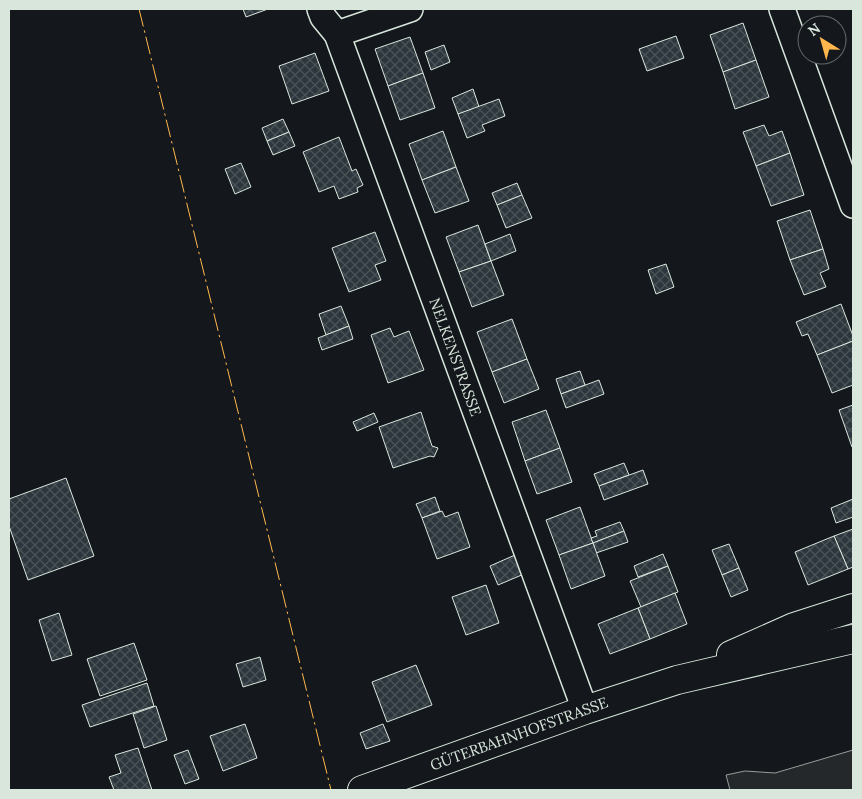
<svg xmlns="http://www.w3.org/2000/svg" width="862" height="799" viewBox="0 0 862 799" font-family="Lora,serif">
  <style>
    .parking { fill: #24282b; stroke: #939e99 }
    .building { fill: url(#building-cross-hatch); stroke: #d8e6dc }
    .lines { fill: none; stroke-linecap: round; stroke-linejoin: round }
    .street-casing { stroke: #d8e6dc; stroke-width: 28 }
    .secondary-casing { stroke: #d8e6dc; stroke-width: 30 }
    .street { stroke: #14181c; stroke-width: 25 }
    .secondary { stroke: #14181c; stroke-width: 28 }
    .power { stroke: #ffb74d; stroke-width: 1; stroke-dasharray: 18 4 2.5 4; stroke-linecap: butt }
    .labels { text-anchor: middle; stroke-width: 4; stroke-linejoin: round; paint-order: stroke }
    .street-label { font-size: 15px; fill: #d8e6dc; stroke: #14181c }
  </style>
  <defs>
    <pattern id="building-cross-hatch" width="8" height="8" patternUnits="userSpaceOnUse" patternTransform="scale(1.25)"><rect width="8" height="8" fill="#2c363c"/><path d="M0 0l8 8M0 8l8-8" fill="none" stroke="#4a5358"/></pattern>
  </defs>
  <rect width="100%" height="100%" fill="#14181c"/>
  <!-- parking -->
  <polygon class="parking" points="853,750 853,790 730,790 726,775 745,771 775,773"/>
  <!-- building -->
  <g class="building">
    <polygon points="243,9 268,9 246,17"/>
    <polygon points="743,23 756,60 723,72 710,35"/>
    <polygon points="676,36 684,58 647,71 639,49"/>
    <polygon points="410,37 423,73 388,86 375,49"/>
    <polygon points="444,45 450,62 431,70 425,52"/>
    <polygon points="315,53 329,91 292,104 279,66"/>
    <polygon points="756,60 769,97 735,109 723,72"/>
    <polygon points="423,73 435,108 400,120 388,86"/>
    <polygon points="473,89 479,107 458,114 452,98"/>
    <polygon points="499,99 505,116 482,125 485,131 467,138 458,114"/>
    <polygon points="283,119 289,132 267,141 262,128"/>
    <polygon points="764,125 769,136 782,131 790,153 756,166 743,132"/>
    <polygon points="443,131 456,167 422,180 409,144"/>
    <polygon points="289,132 295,146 273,155 267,141"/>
    <polygon points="339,137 352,171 356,169 363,185 357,188 358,192 339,199 334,186 319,192 303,152"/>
    <polygon points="790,153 804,195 771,206 756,166"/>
    <polygon points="241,163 251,187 235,194 225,169"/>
    <polygon points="456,167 469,201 435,213 422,180"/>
    <polygon points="517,183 522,195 497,205 492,193"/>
    <polygon points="522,195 532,218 506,228 497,205"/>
    <polygon points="810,210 823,249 790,260 777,221"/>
    <polygon points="478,225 491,261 459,272 446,237"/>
    <polygon points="375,232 386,261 375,265 381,280 349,292 332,248"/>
    <polygon points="510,234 516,251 491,261 485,244"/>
    <polygon points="823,249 829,269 820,273 826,287 804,295 790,260"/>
    <polygon points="491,261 504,295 472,307 459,272"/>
    <polygon points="666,264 674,287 656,294 648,270"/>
    <polygon points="841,304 853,336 853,341 817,355 808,334 802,336 796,322"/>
    <polygon points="341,306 349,326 326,335 319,314"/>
    <polygon points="512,319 527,359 492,372 477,332"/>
    <polygon points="349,326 353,339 322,350 318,338"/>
    <polygon points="390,328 394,337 409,331 424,370 388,383 371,335"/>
    <polygon points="853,341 853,385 832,393 817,355"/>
    <polygon points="527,359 539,389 504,403 492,372"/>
    <polygon points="580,371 585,385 561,394 556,379"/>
    <polygon points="599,380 604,394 566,408 561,394"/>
    <polygon points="853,405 853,447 852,447 839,410"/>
    <polygon points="546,410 560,448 525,461 512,422"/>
    <polygon points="421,412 432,446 438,448 434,457 430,456 393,468 379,427"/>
    <polygon points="374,413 378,422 357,431 353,422"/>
    <polygon points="560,448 572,482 537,494 525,461"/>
    <polygon points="624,463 629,475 599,486 594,474"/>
    <polygon points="643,470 648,484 604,500 599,486"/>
    <polygon points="66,478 94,556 28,580 9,526 9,499"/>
    <polygon points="435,497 440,511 422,518 416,504"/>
    <polygon points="853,499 853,517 836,523 831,508"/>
    <polygon points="580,507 593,543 559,555 546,520"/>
    <polygon points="442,511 445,517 458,512 470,547 437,559 422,518"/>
    <polygon points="620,522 624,531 593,543 591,538 597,536 595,531"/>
    <polygon points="853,529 853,567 848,569 834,536"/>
    <polygon points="624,531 628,542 596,553 593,543"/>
    <polygon points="834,536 848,569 808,585 795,552"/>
    <polygon points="593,543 605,576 571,589 559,555"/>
    <polygon points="729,544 739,568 722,575 712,550"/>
    <polygon points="663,554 668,566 638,577 634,566"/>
    <polygon points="515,555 524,574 498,585 490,566"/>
    <polygon points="668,566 678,592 641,607 630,581"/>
    <polygon points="739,568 748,590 731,597 722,575"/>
    <polygon points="486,585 499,623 466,635 452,597"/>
    <polygon points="675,593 687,624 650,639 638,608"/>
    <polygon points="638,608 650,639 610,654 598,624"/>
    <polygon points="59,613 72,655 52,661 39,620"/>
    <polygon points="134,643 147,680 100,696 87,659"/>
    <polygon points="260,657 266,680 243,687 236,664"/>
    <polygon points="416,665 432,705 387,722 372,682"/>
    <polygon points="147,683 154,706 90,727 82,705"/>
    <polygon points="156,706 167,740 144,748 133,714"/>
    <polygon points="245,724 257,758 223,771 210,736"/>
    <polygon points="383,724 390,741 366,749 360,733"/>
    <polygon points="138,748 152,790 114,790 109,777 121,773 115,755"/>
    <polygon points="188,750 199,779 185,784 174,755"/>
  </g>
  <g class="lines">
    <!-- street casing -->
    <g class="street-casing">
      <g id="street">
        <polyline points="320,9 323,17 337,34 585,710"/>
        <polyline points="782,9 853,205"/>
        <polyline points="337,34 410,9"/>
      </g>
    </g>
    <!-- secondary casing -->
    <g class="secondary-casing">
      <g id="secondary">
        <polyline points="731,655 794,627 853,608"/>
        <polyline points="362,790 585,710 677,680 853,639"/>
      </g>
    </g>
    <!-- street -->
    <use href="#street" class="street"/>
    <!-- secondary -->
    <use href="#secondary" class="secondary"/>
    <!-- power -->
    <polyline class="power" points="139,9 331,790"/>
  </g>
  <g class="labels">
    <!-- street labels -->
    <g class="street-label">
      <text transform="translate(455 357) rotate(70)" y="5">NELKENSTRASSE</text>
      <text transform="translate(519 734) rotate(-20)" y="5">GÜTERBAHNHOFSTRASSE</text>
    </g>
  </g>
  <!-- border -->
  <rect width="862" height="799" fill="none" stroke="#d8e6dc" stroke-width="20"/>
  <!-- north arrow -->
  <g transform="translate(822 40) rotate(323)"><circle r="24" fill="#14181c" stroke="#626a69"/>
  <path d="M0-4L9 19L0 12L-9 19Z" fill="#ffb74d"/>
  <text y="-8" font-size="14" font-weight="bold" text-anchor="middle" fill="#d8e6dc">N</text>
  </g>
</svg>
